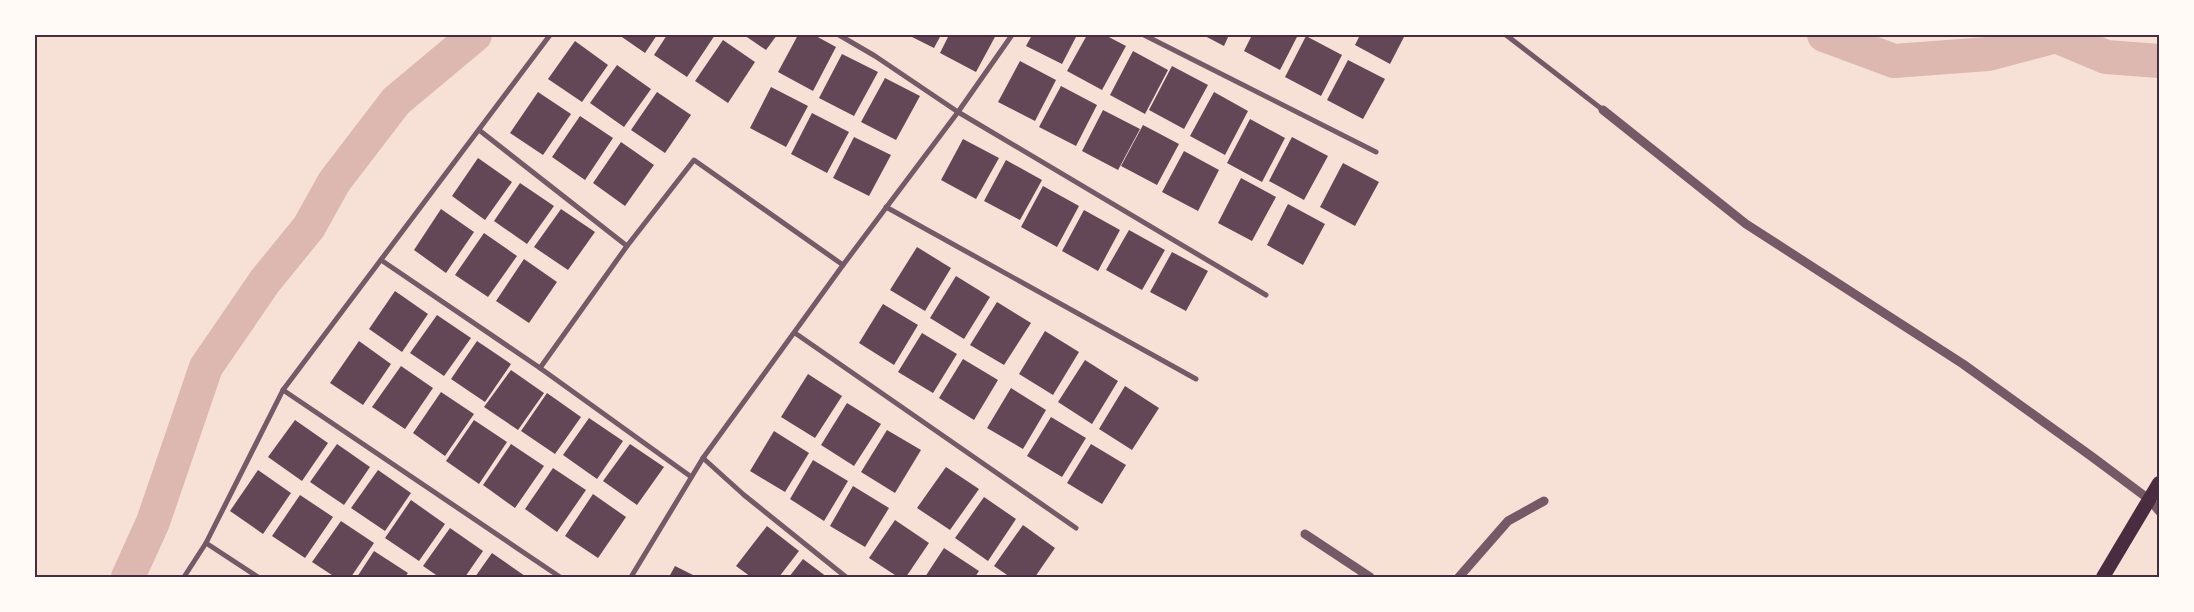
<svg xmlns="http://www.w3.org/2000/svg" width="2194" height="612" viewBox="0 0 2194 612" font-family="Inter,sans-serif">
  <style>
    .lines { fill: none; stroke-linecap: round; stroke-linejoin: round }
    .canal { stroke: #dcb8b0; stroke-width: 34 }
    .building { fill: #644757 }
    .minor { stroke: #755966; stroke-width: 5 }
    .tertiary { stroke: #755966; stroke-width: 9 }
    .trunk { stroke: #4a2c40; stroke-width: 14 }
    .neatline { fill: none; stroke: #4a2c40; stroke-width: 2 }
  </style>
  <rect width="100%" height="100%" fill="#f7e1d7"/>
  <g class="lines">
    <!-- canal -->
    <g class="canal">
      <polyline points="1824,35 1894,61 1988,54 2056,36 2106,57 2159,61"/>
      <polyline points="128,577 153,522 206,367 265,281 309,227 334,182 396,101 475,35"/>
    </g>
  </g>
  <!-- building -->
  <g class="building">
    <polygon points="619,35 657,35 645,53"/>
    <polygon points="667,35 715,35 687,77 654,55"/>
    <polygon points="744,35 777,35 766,50"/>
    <polygon points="798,35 814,35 836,47 813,91 778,72"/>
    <polygon points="908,35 941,35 934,48"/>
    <polygon points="949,35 996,35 976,72 940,53"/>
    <polygon points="1032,35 1077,35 1062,64 1026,46"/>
    <polygon points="1087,35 1105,35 1126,46 1102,90 1067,71"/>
    <polygon points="1203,35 1229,35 1224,46"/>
    <polygon points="1252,35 1298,35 1280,70 1244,51"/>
    <polygon points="1360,35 1405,35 1390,64 1355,45"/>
    <polygon points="1306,36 1342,55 1321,96 1285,77"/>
    <polygon points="723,40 755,62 728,103 695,81"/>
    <polygon points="575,41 608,65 582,102 548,79"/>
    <polygon points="1133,51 1168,70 1145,114 1110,95"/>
    <polygon points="842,54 878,72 854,116 819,98"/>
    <polygon points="1348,60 1385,79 1363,119 1327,100"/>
    <polygon points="1020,61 1056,80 1035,121 998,102"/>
    <polygon points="617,65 651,89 624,127 590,103"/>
    <polygon points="1172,66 1208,85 1184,129 1149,110"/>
    <polygon points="885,78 920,96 896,140 861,122"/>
    <polygon points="1061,86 1097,105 1076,146 1039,127"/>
    <polygon points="771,87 808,106 786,147 750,128"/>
    <polygon points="538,92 571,114 543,155 510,133"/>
    <polygon points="657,92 691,115 665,153 631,130"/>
    <polygon points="1214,92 1248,111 1225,155 1190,136"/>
    <polygon points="1103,110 1140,129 1118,170 1082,151"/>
    <polygon points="812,113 849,132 827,173 791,154"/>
    <polygon points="580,116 613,138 585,180 552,157"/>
    <polygon points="1250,119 1285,138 1262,182 1227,163"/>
    <polygon points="1143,125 1179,144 1157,185 1121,166"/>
    <polygon points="854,137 891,155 869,196 833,178"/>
    <polygon points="1292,137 1328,156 1304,200 1269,181"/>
    <polygon points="963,139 999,158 976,199 941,180"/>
    <polygon points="621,142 654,165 625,206 593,183"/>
    <polygon points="1184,151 1219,170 1198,211 1162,192"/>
    <polygon points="478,158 512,182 485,220 452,196"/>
    <polygon points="1006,160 1042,180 1020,220 984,201"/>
    <polygon points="1343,163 1379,182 1355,226 1320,207"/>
    <polygon points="1241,178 1276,197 1252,241 1218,223"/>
    <polygon points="520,183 554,206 527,244 494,221"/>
    <polygon points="1043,186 1079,206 1057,247 1021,227"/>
    <polygon points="1288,204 1325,224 1303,265 1267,245"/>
    <polygon points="441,209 474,232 446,273 414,250"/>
    <polygon points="561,209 595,232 568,270 534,247"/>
    <polygon points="1084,210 1120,230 1098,271 1062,251"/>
    <polygon points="1129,230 1165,250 1142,290 1106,270"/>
    <polygon points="484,233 517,256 488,297 455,275"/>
    <polygon points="917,247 951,268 925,311 890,290"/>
    <polygon points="1172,252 1208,271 1186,311 1150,292"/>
    <polygon points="524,259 557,282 529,323 496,301"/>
    <polygon points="956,276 990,297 964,339 930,318"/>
    <polygon points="395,291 428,314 402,352 369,329"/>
    <polygon points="997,302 1031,323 1004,365 970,345"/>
    <polygon points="883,304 918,325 894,365 859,343"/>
    <polygon points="437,315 471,338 444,376 410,353"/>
    <polygon points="1045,331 1079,352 1053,395 1019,374"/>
    <polygon points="922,333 957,354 933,393 898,372"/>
    <polygon points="359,341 391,364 363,405 330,383"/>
    <polygon points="477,341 511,364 485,402 451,379"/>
    <polygon points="963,359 998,380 974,420 939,398"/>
    <polygon points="1085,360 1118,381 1092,424 1058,402"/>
    <polygon points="401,366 433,388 405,429 372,407"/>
    <polygon points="511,370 544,393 518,430 484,407"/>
    <polygon points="808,374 842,396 815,438 781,417"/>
    <polygon points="1125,386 1159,408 1132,450 1099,429"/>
    <polygon points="1011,388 1046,410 1023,449 987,428"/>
    <polygon points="441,392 474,414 445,456 413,433"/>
    <polygon points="547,393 581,417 555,454 521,431"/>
    <polygon points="847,403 881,424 854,466 821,445"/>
    <polygon points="1051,417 1086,438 1062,477 1027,456"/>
    <polygon points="589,418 623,441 597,479 563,455"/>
    <polygon points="295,420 328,443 302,481 268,457"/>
    <polygon points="474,420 507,442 479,484 446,461"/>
    <polygon points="887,430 921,450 895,493 861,472"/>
    <polygon points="774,431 809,453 785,492 750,471"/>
    <polygon points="337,444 370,467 344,505 310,482"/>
    <polygon points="511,444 544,466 515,508 483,485"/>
    <polygon points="630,444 664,467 637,505 603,481"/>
    <polygon points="1091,444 1126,465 1102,504 1067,483"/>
    <polygon points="813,460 848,481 824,521 790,499"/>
    <polygon points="946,467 979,489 950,530 917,508"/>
    <polygon points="553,468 586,490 557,532 525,509"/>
    <polygon points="258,470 291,493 263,534 230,511"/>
    <polygon points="378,470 411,493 385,531 351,508"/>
    <polygon points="853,486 889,508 865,547 830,526"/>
    <polygon points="593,494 626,517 598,558 565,536"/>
    <polygon points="300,495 333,517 305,558 272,536"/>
    <polygon points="984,497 1016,519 988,561 955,538"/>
    <polygon points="411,500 445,524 419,561 385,538"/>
    <polygon points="895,520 929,543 906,577 898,577 869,558"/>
    <polygon points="341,521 374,543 351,577 335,577 312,562"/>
    <polygon points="1023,525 1055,548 1035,577 1010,577 994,566"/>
    <polygon points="767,526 799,551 779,577 751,577 736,566"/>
    <polygon points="450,528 483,551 465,577 439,577 423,566"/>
    <polygon points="944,548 979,571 975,577 925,577"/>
    <polygon points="374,551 408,573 405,577 357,577"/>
    <polygon points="492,553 525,576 524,577 475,577"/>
    <polygon points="803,559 827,577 789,577"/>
    <polygon points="675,566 697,577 669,577"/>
  </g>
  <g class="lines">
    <!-- minor -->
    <g class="minor">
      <polyline points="839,35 875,56 958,112 1266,295"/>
      <polyline points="1144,35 1376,152"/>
      <polyline points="1506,35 1603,110"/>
      <polyline points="479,130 627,246 540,368 690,476"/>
      <polyline points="886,207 1196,379"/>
      <polyline points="627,246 694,160 843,265"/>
      <polyline points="381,260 540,368"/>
      <polyline points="795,333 1076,528"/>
      <polyline points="283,390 560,577"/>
      <polyline points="703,458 744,495 846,577"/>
      <polyline points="206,543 258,577"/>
      <polyline points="184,577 206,543 283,390 550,35"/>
      <polyline points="631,577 703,458 843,265 958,112 1012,35"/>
    </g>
    <!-- tertiary -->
    <g class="tertiary">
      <polyline points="1603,110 1746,224 1963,364 2091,456 2150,500 2159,511"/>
      <polyline points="1305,534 1370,577"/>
      <polyline points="1459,577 1508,521 1544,501"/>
    </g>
    <!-- trunk -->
    <polyline class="trunk" points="2103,577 2159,483"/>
  </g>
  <!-- border -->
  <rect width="2194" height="612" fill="none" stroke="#fffaf5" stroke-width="72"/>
  <rect x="36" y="36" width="2122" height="540" class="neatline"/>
</svg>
